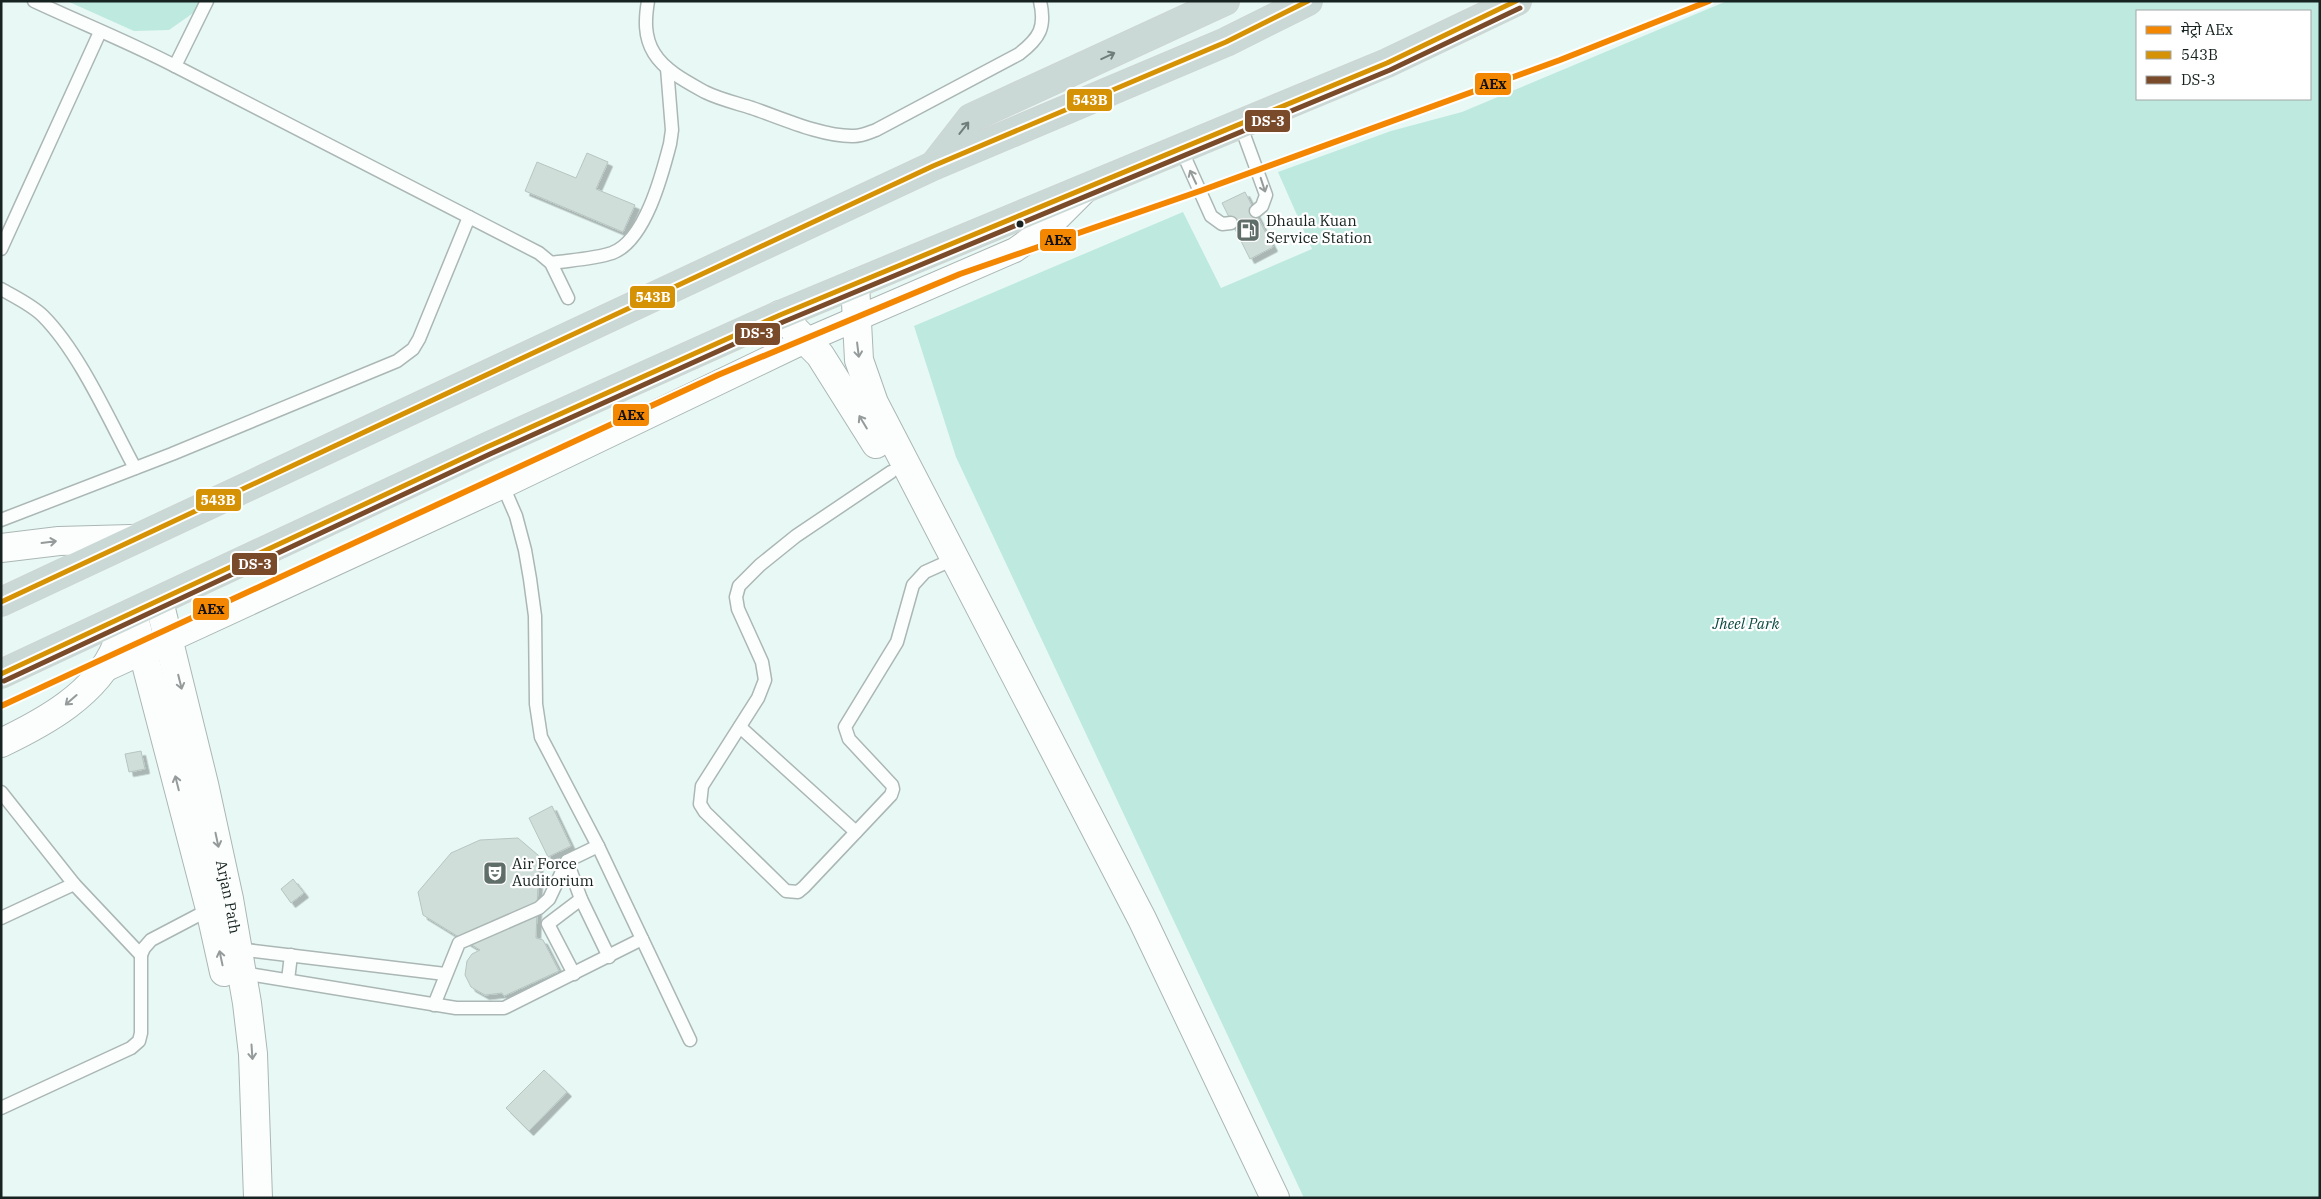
<svg xmlns="http://www.w3.org/2000/svg" width="2321" height="1199" viewBox="0 0 2321 1199" font-family="'IBM Plex Serif','Noto Sans Devanagari',serif">
  <style>
    .green { fill: #bde9df; fill-rule: evenodd }
    .building { fill: #d0deda; stroke: #b7c5c1; filter: url(#shadow) }
    .lines { fill: none; stroke-linecap: round; stroke-linejoin: round }
    .lane-casing { stroke: #aab7b4; stroke-width: 15 }
    .street-casing { stroke: #aab7b4; stroke-width: 26 }
    .secondary-casing { stroke: #aab7b4; stroke-width: 30 }
    .highway-casing { stroke: #cdd5d3; stroke-width: 30 }
    .lane { stroke: #fcfefd; stroke-width: 12 }
    .street { stroke: #fcfefd; stroke-width: 24 }
    .secondary { stroke: #fcfefd; stroke-width: 28 }
    .highway { stroke: #cad9d6; stroke-width: 28 }
    .bus-1-casing { stroke: #fff; stroke-width: 9 }
    .bus-2-casing { stroke: #fff; stroke-width: 9 }
    .bus-1 { stroke: #d59205; stroke-width: 5 }
    .bus-2 { stroke: #7a4b2a; stroke-width: 5 }
    .metro-1-casing { stroke: #fff; stroke-width: 10 }
    .metro-1 { stroke: #f38702; stroke-width: 6 }
    .oneway { stroke: #707e7b }
    .oneway2 { stroke: #949b9a }
    .bus-dot { fill: #162320; stroke: #fff; stroke-width: 2 }
    .labels { text-anchor: middle; stroke-width: 4.5; stroke-linejoin: round; paint-order: stroke }
    .poi-label { font-size: 15px; fill: #162320; stroke: #fff; text-anchor: start }
    .park-label { font-size: 15px; font-style: italic; fill: #0d4b42; stroke: #fff }
    .street-label { font-size: 15px; fill: #162320; stroke: #fff }
    .line-badge { stroke: #fff; stroke-width: 2 }
    .badge-label { font-size: 14px; text-anchor: middle; font-weight: bold; fill: #fff }
    .pale-badge-label { font-size: 14px; text-anchor: middle; font-weight: bold; fill: #111 }
  </style>
  <defs>
    <filter id="shadow"><feDropShadow dx="4.5" dy="4.5" stdDeviation="0" flood-color="#0004"/></filter>
  </defs>
  <rect width="100%" height="100%" fill="#e8f8f4"/>
  <!-- green -->
  <g class="green">
    <polygon points="67,1 200,1 196,11 169,30 134,31"/>
    <path d="M 1727,1 L 2320,1 L 2320,1198 L 1304,1198 L 956,457 L 914,326 L 1183,212 L 1221,288 L 1312,249 L 1278,172 L 1391,131 L 1462,112 ZM 2137,11 L 2310,11 L 2310,99 L 2137,99 Z"/>
  </g>
  <!-- building -->
  <g class="building">
    <polygon points="587,153 608,162 596,189 635,205 623,232 525,191 537,162 576,178"/>
    <polygon points="1245,192 1273,247 1250,259 1222,203"/>
    <polygon points="141,751 145,769 129,772 125,754"/>
    <polygon points="552,806 571,846 548,857 529,818"/>
    <polygon points="518,838 539,856 536,938 543,940 559,971 504,996 502,993 485,995 471,987 465,975 467,961 472,954 480,950 423,915 418,892 451,853 480,840"/>
    <polygon points="293,879 304,893 291,903 281,889"/>
    <polygon points="544,1070 567,1092 529,1131 506,1108"/>
  </g>
  <g class="lines">
    <!-- lane casing -->
    <g class="lane-casing">
      <g id="lane">
        <path d="M 34,1 C 81,23 129,42 175,66 L 207,1"/>
        <path d="M 648,1 C 645,19 644,37 654,53 C 665,71 687,82 705,92 C 719,99 736,103 752,108 C 781,118 823,137 854,136 C 862,136 868,133 876,130 L 1019,54 C 1040,38 1046,27 1040,1"/>
        <polyline points="175,66 539,253 551,263 568,298"/>
        <polyline points="1240,124 1266,195 1262,206 1256,211"/>
        <polyline points="1181,149 1211,216 1222,224 1231,223"/>
        <polyline points="1,249 100,32"/>
        <path d="M 551,263 C 571,260 594,259 612,253 C 645,241 662,175 670,144 L 672,130 L 667,68"/>
        <path d="M 1,289 C 15,297 32,305 43,316 C 80,353 110,422 135,468"/>
        <polyline points="891,472 796,536 760,565 739,586 736,597 738,609 762,662 765,680 758,698 702,786 700,804 705,812 786,891 798,892 804,887 891,795 893,789 892,785 849,739 845,727 897,642 913,585 925,572 945,563"/>
        <polyline points="503,486 516,516 525,550 530,579 535,616 536,704 541,737 598,846 690,1040"/>
        <polyline points="1,520 172,454 397,361 413,349 419,339 469,217"/>
        <polyline points="740,727 856,832"/>
        <polyline points="1,792 74,884 141,955"/>
        <polyline points="567,861 581,899 609,957"/>
        <polyline points="1,918 74,884"/>
        <polyline points="238,949 445,974"/>
        <polyline points="243,973 456,1008 504,1008 642,939"/>
        <polyline points="574,974 548,924 581,899"/>
        <polyline points="288,980 291,955"/>
        <polyline points="434,1005 459,943 539,908 549,899 567,861 598,846"/>
        <polyline points="1,1108 131,1048 139,1041 141,1033 141,955 144,948 151,940 212,908"/>
      </g>
    </g>
    <!-- street casing -->
    <g class="street-casing">
      <polyline id="street" points="102,671 503,486 805,341 1015,250 1053,223 1087,189"/>
    </g>
    <!-- secondary casing -->
    <g class="secondary-casing">
      <g id="secondary">
        <polyline points="855,284 859,360 874,403 1142,919 1275,1198"/>
        <polyline points="780,315 820,355 876,444"/>
        <polyline points="1,548 59,541 131,539"/>
        <path id="s1" d="M 159,601 L 204,784 L 229,899 L 247,1003 L 253,1054 L 258,1198"/>
        <polyline points="133,614 210,909 224,972"/>
        <path d="M 1,743 C 45,722 96,694 116,647 C 120,638 122,627 125,617"/>
      </g>
    </g>
    <!-- highway casing -->
    <g class="highway-casing">
      <g id="highway">
        <polyline points="936,163 971,118 1225,1"/>
        <polyline points="1,602 933,166 1226,42 1308,1"/>
        <polyline points="1,674 487,447 780,315 1387,63 1517,1"/>
      </g>
    </g>
    <!-- lane -->
    <use href="#lane" class="lane"/>
    <!-- street -->
    <use href="#street" class="street"/>
    <!-- secondary -->
    <use href="#secondary" class="secondary"/>
    <!-- highway -->
    <use href="#highway" class="highway"/>
    <!-- bus-1 casing -->
    <g class="bus-1-casing">
      <g id="bus-1">
        <polyline points="1,602 933,166 1226,42 1308,1"/>
        <polyline points="1,674 487,447 780,315 1387,63 1516,1"/>
      </g>
    </g>
    <!-- bus-2 casing -->
    <g class="bus-2-casing">
      <polyline id="bus-2" points="4,681 490,454 783,322 1390,70 1520,8"/>
    </g>
    <!-- bus-1 -->
    <use href="#bus-1" class="bus-1"/>
    <!-- bus-2 -->
    <use href="#bus-2" class="bus-2"/>
    <!-- metro-1 casing -->
    <g class="metro-1-casing">
      <polyline id="metro-1" points="1,706 718,375 960,274 1200,191 1560,60 1709,1"/>
    </g>
    <!-- metro-1 -->
    <use href="#metro-1" class="metro-1"/>
  </g>
  <!-- one-way arrows -->
  <defs><path id="oneway-shaft" d="M-6 0H5M1.5-3L5.5 0L1.5 3" fill="none" stroke-width="1.6" stroke-linecap="round" stroke-linejoin="round" transform="scale(1.25)"/></defs>
  <g class="oneway">
    <use href="#oneway-shaft" transform="translate(1108 56) rotate(-25)"/>
    <use href="#oneway-shaft" transform="translate(964 128) rotate(-52)"/>
  </g>
  <g class="oneway2">
    <use href="#oneway-shaft" transform="translate(1193 177) rotate(-115)"/>
    <use href="#oneway-shaft" transform="translate(1263 185) rotate(72)"/>
    <use href="#oneway-shaft" transform="translate(858 350) rotate(83)"/>
    <use href="#oneway-shaft" transform="translate(863 422) rotate(-121)"/>
    <use href="#oneway-shaft" transform="translate(49 542) rotate(-7)"/>
    <use href="#oneway-shaft" transform="translate(180 682) rotate(76)"/>
    <use href="#oneway-shaft" transform="translate(71 700) rotate(139)"/>
    <use href="#oneway-shaft" transform="translate(177 783) rotate(-104)"/>
    <use href="#oneway-shaft" transform="translate(217 840) rotate(78)"/>
    <use href="#oneway-shaft" transform="translate(221 958) rotate(-102)"/>
    <use href="#oneway-shaft" transform="translate(252 1052) rotate(86)"/>
  </g>
  <!-- icons -->
  <defs>
    <g id="fuel-square" transform="scale(1.25)"><rect x="-9" y="-9" width="18" height="18" rx="4" fill="#606e6a" stroke="#fff"/><path d="M-5.5-6h7V0h2V4h1.3V-2.5L3-4.5l.8-.8L6-3V5H2.5V1h-1V6h-7ZM-4.2-4.7v3.2H.2V-4.7Z" fill="#fff"/></g>
    <g id="theatre-square" transform="scale(1.25)"><rect x="-9" y="-9" width="18" height="18" rx="4" fill="#606e6a" stroke="#fff"/><path d="M-5-5.5Q0-4 5-5.5V0Q5 5 0 6Q-5 5-5 0ZM-3.3-2.5H-1v1.5H-3.3ZM1-2.5H3.3v1.5H1ZM-2.8 1Q0 5.5 2.8 1Z" fill="#fff"/></g>
  </defs>
  <g fill-rule="evenodd">
    <use href="#fuel-square" x="1248" y="230"/>
    <use href="#theatre-square" x="495" y="873"/>
  </g>
  <!-- markers -->
  <circle class="bus-dot" cx="1020" cy="224" r="4.5"/>
  <g class="labels">
    <!-- poi labels -->
    <g class="poi-label">
      <text x="1266" y="226">Dhaula Kuan<tspan x="1266" dy="17">Service Station</tspan></text>
      <text x="512" y="869">Air Force<tspan x="512" dy="17">Auditorium</tspan></text>
    </g>
    <!-- park labels -->
    <g class="park-label">
      <text x="1746" y="629">Jheel Park</text>
    </g>
    <!-- street labels -->
    <g class="street-label">
      <text dy="5" stroke="none"><textPath href="#s1" startOffset="304">Arjan Path</textPath></text>
    </g>
  </g>
  <g class="line-badge">
    <rect x="1474" y="72" width="38" height="24" rx="5" fill="#f38702"/>
    <rect x="1066" y="88" width="47" height="24" rx="5" fill="#d59205"/>
    <rect x="1244" y="109" width="47" height="24" rx="5" fill="#7a4b2a"/>
    <rect x="1039" y="228" width="38" height="24" rx="5" fill="#f38702"/>
    <rect x="629" y="285" width="47" height="24" rx="5" fill="#d59205"/>
    <rect x="734" y="322" width="47" height="24" rx="5" fill="#7a4b2a"/>
    <rect x="612" y="403" width="38" height="24" rx="5" fill="#f38702"/>
    <rect x="195" y="488" width="47" height="24" rx="5" fill="#d59205"/>
    <rect x="231" y="552" width="47" height="24" rx="5" fill="#7a4b2a"/>
    <rect x="192" y="597" width="38" height="24" rx="5" fill="#f38702"/>
  </g>
  <g class="badge-label">
    <text x="1090" y="105">543B</text>
    <text x="1268" y="126">DS-3</text>
    <text x="653" y="302">543B</text>
    <text x="757" y="338">DS-3</text>
    <text x="218" y="505">543B</text>
    <text x="255" y="569">DS-3</text>
  </g>
  <g class="pale-badge-label">
    <text x="1493" y="89">AEx</text>
    <text x="1058" y="245">AEx</text>
    <text x="631" y="420">AEx</text>
    <text x="211" y="614">AEx</text>
  </g>
  <!-- border -->
  <rect width="2321" height="1199" fill="none" stroke="#162320" stroke-width="5"/>
  <!-- legend -->
  <rect x="2136" y="10" width="175" height="90" fill="#ffffff" stroke="#a2a7a6"/>
  <rect x="2146" y="26" width="25" height="8" fill="#f38702" stroke="#a2a7a6"/>
  <text x="2181" y="35" font-size="15" fill="#162320">मेट्रो AEx</text>
  <rect x="2146" y="51" width="25" height="8" fill="#d59205" stroke="#a2a7a6"/>
  <text x="2181" y="60" font-size="15" fill="#162320">543B</text>
  <rect x="2146" y="76" width="25" height="8" fill="#7a4b2a" stroke="#a2a7a6"/>
  <text x="2181" y="85" font-size="15" fill="#162320">DS-3</text>
</svg>
